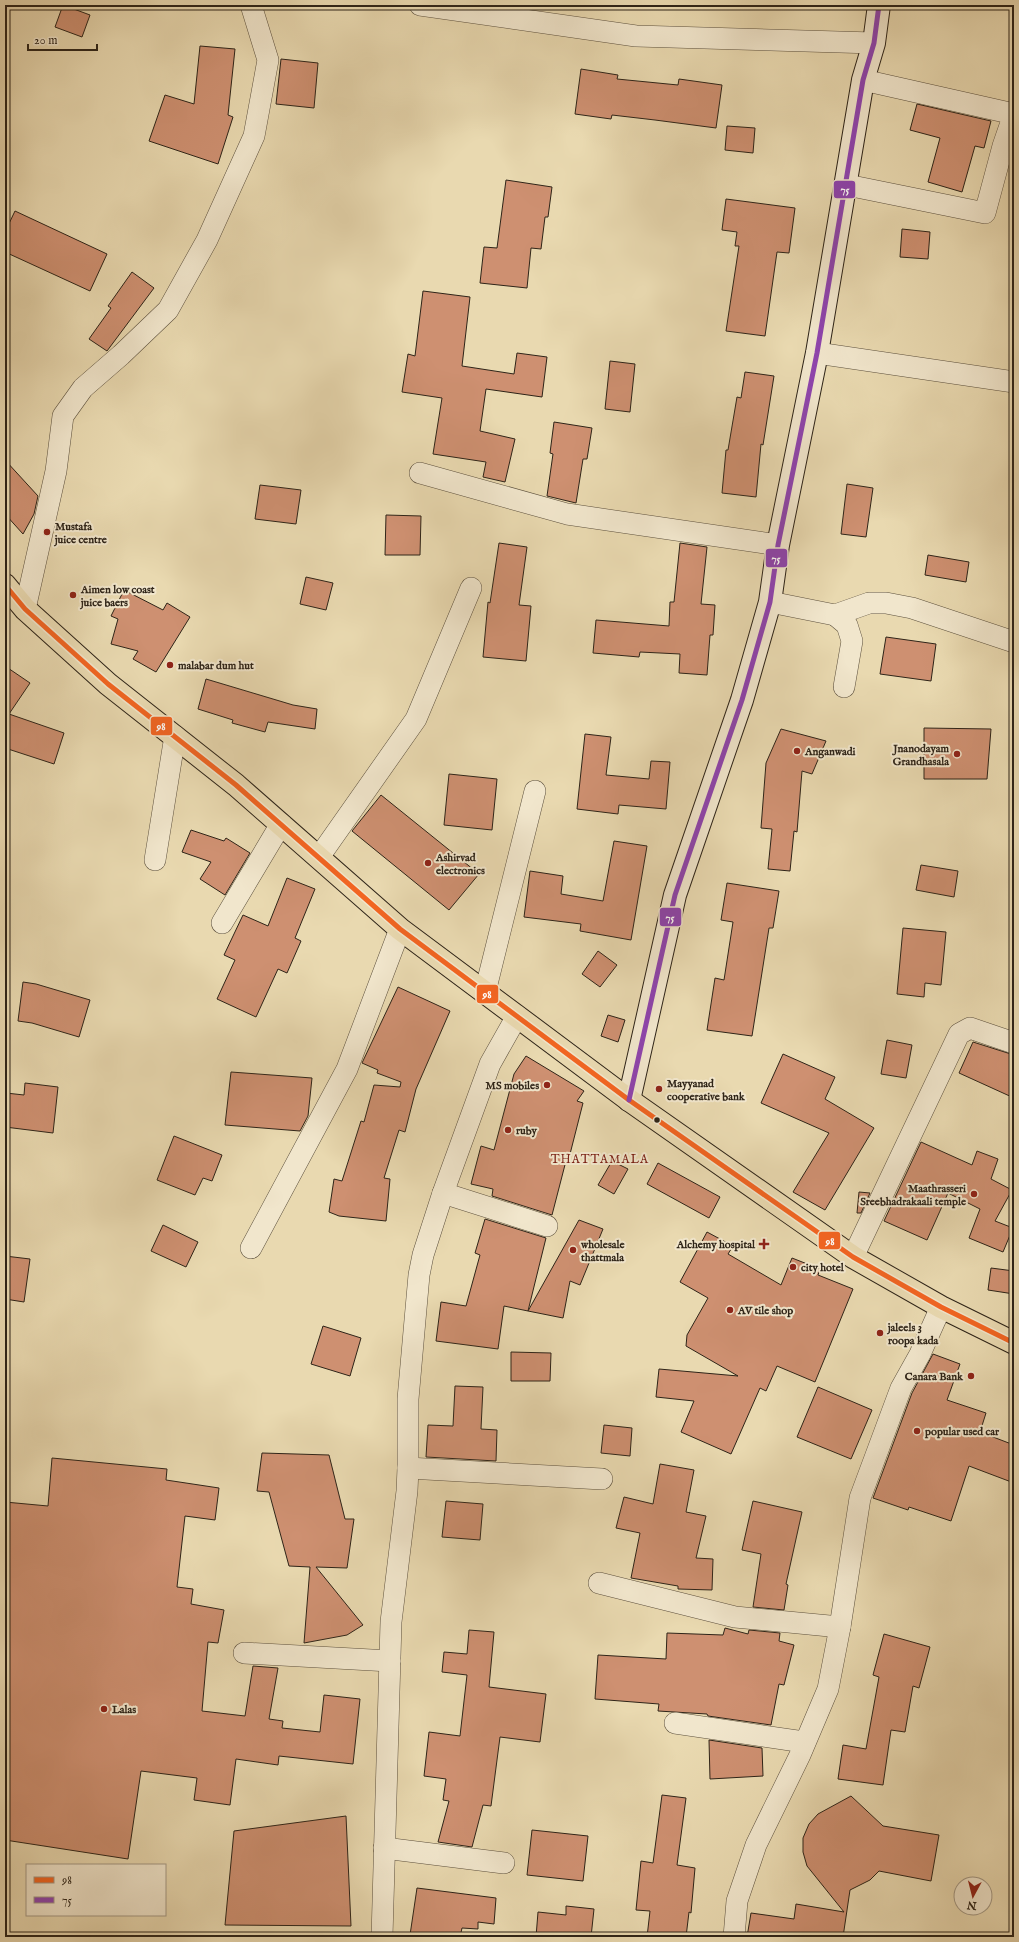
<svg xmlns="http://www.w3.org/2000/svg" width="1019" height="1942" viewBox="0 0 1019 1942" font-family="'IM FELL English',serif">
  <style>
    .building { fill: #ce9071; stroke: #2e2418 }
    .lines { fill: none; stroke-linecap: round; stroke-linejoin: round }
    .street-casing { stroke: #5d513e; stroke-width: 22 }
    .secondary-casing { stroke: #2e2418; stroke-width: 24 }
    .primary-casing { stroke: #2e2418; stroke-width: 24 }
    .street { stroke: #f1e6cc; stroke-width: 21 }
    .secondary { stroke: #f1e6cc; stroke-width: 22 }
    .primary { stroke: #e9d9b0; stroke-width: 22 }
    .bus-1-casing { stroke: #f1e6cc; stroke-width: 8 }
    .bus-2-casing { stroke: #f1e6cc; stroke-width: 8 }
    .bus-1 { stroke: #f26522; stroke-width: 5 }
    .bus-2 { stroke: #8e44ad; stroke-width: 5 }
    .poi-dot { fill: #8f2418; stroke: #f1e6cc; stroke-width: 1.5 }
    .bus-dot { fill: #2e2418; stroke: #f1e6cc; stroke-width: 1.5 }
    .labels { text-anchor: middle; stroke-width: 4; stroke-linejoin: round; paint-order: stroke }
    .poi-label { font-size: 11px; font-weight: bold; fill: #2e2418; stroke: #f1e6cc; text-anchor: start }
    .neighbourhood-label { font-size: 12px; letter-spacing: 1px; fill: #7a1f14; stroke: #f1e6cc }
    .line-badge { stroke: #f1e6cc; stroke-width: 1.5 }
    .badge-label { font-size: 11px; text-anchor: middle; font-weight: bold; fill: #fff }
  </style>
  <rect width="100%" height="100%" fill="#e9d9b0"/>
  <filter id="stains"><feTurbulence type="fractalNoise" baseFrequency=".005" numOctaves="4"/><feColorMatrix values="0 0 0 0 .2 0 0 0 0 .09 0 0 0 0 .02 0 0 0 .5 -.17"/></filter>
  <radialGradient id="worn" r=".72"><stop offset=".6" stop-color="#630" stop-opacity="0"/><stop offset="1" stop-color="#630" stop-opacity=".3"/></radialGradient>
  <!-- building -->
  <g class="building">
    <polygon points="63,5 90,15 82,37 55,27"/>
    <polygon points="200,46 235,49 228,115 233,117 218,164 149,141 165,95 194,104"/>
    <polygon points="281,59 318,63 314,108 276,104"/>
    <polygon points="581,69 618,75 617,79 678,85 679,79 722,85 716,128 655,120 612,115 611,119 575,114"/>
    <polygon points="917,104 991,121 984,148 975,146 962,192 928,182 940,138 910,130"/>
    <polygon points="727,126 755,128 753,153 725,150"/>
    <polygon points="506,180 552,187 548,217 545,217 541,249 531,248 527,288 480,283 484,247 497,248"/>
    <polygon points="726,199 795,208 789,253 777,252 765,336 726,331 739,246 735,246 737,232 722,230"/>
    <polygon points="15,211 107,254 90,291 5,252 5,232"/>
    <polygon points="902,229 930,232 928,259 900,257"/>
    <polygon points="132,272 154,288 107,351 89,339 111,308 108,306"/>
    <polygon points="423,291 470,297 462,366 514,374 517,353 547,357 542,397 486,389 480,431 515,439 505,482 483,477 486,462 433,454 442,398 402,392 408,354 415,356"/>
    <polygon points="610,361 635,364 630,412 605,409"/>
    <polygon points="745,372 774,376 763,445 761,444 756,497 722,493 726,450 728,450 737,397 741,398"/>
    <polygon points="554,422 592,428 587,459 583,459 576,503 547,496 553,454 550,453"/>
    <polygon points="5,460 38,496 34,514 23,534 5,514"/>
    <polygon points="847,484 873,488 866,537 841,534"/>
    <polygon points="260,485 301,490 296,524 255,519"/>
    <polygon points="386,515 421,516 420,555 385,555"/>
    <polygon points="499,543 527,547 519,605 531,606 526,661 483,657 488,602 490,603"/>
    <polygon points="680,543 707,547 701,604 715,605 713,635 710,635 707,675 679,673 680,654 640,652 639,657 593,653 596,620 669,626 670,602 674,602"/>
    <polygon points="928,555 969,562 966,582 925,575"/>
    <polygon points="306,577 333,583 326,610 300,604"/>
    <polygon points="124,590 163,610 167,603 190,617 156,672 133,659 138,651 111,644 118,619 111,616"/>
    <polygon points="886,637 936,644 931,681 880,674"/>
    <polygon points="5,666 30,683 9,714 64,733 54,764 5,748"/>
    <polygon points="206,679 293,705 317,709 315,729 268,722 265,732 232,723 233,720 198,709"/>
    <polygon points="924,728 991,729 987,779 924,779"/>
    <polygon points="781,729 826,741 812,774 802,771 797,832 794,831 790,871 768,869 772,829 761,828 766,763"/>
    <polygon points="585,734 611,737 606,775 649,779 651,761 670,762 666,809 619,805 618,814 577,809"/>
    <polygon points="449,774 497,779 492,830 444,825"/>
    <polygon points="381,795 479,874 449,910 352,831"/>
    <polygon points="191,830 224,841 226,838 250,853 225,895 200,879 211,862 182,852"/>
    <polygon points="614,841 647,846 631,940 580,931 581,924 524,917 530,871 563,876 561,894 603,901"/>
    <polygon points="921,865 958,871 954,897 916,890"/>
    <polygon points="287,878 315,889 295,938 301,941 287,973 278,969 256,1017 217,999 235,960 224,955 243,915 268,926"/>
    <polygon points="727,883 779,891 773,928 769,928 752,1036 707,1030 715,978 724,980 733,922 721,920"/>
    <polygon points="903,928 946,932 941,985 925,983 924,997 897,994"/>
    <polygon points="598,951 617,965 600,987 582,974"/>
    <polygon points="23,982 36,984 90,1000 79,1037 32,1023 18,1021"/>
    <polygon points="398,987 450,1011 416,1089 405,1132 399,1130 384,1178 390,1179 386,1221 339,1216 329,1212 334,1179 342,1181 361,1121 364,1122 374,1085 400,1087 401,1082 377,1073 378,1070 362,1063"/>
    <polygon points="608,1015 625,1020 618,1042 601,1036"/>
    <polygon points="887,1040 912,1045 906,1078 881,1074"/>
    <polygon points="973,1042 1014,1055 1014,1098 959,1073"/>
    <polygon points="783,1054 835,1077 825,1099 874,1128 825,1210 793,1192 829,1133 761,1103"/>
    <polygon points="526,1056 584,1091 577,1101 583,1103 569,1158 567,1157 552,1215 492,1196 493,1189 471,1184 481,1146 494,1150 514,1074"/>
    <polygon points="231,1072 312,1078 308,1116 300,1131 225,1125"/>
    <polygon points="25,1083 58,1087 53,1133 5,1127 6,1093 24,1095"/>
    <polygon points="174,1136 222,1155 212,1181 203,1178 195,1195 157,1180"/>
    <polygon points="921,1142 972,1165 977,1151 998,1159 991,1179 1012,1190 995,1221 1013,1228 1003,1252 969,1238 980,1209 948,1193 927,1240 884,1221"/>
    <polygon points="612,1161 628,1169 614,1194 598,1185"/>
    <polygon points="658,1163 720,1197 709,1218 647,1184"/>
    <polygon points="859,1192 870,1193 861,1213 857,1213"/>
    <polygon points="485,1219 546,1238 528,1311 504,1306 498,1349 436,1341 441,1302 466,1306 480,1255 475,1253"/>
    <polygon points="579,1220 603,1229 580,1285 570,1281 563,1318 528,1311"/>
    <polygon points="163,1225 198,1242 186,1267 151,1251"/>
    <polygon points="707,1232 733,1246 728,1254 781,1285 792,1258 820,1269 818,1275 853,1289 815,1382 777,1366 766,1391 760,1388 731,1454 681,1432 694,1401 656,1397 659,1369 738,1376 686,1346 687,1335 708,1298 680,1282"/>
    <polygon points="5,1256 30,1259 24,1302 5,1299"/>
    <polygon points="991,1268 1014,1271 1014,1294 988,1290"/>
    <polygon points="323,1326 361,1338 350,1376 311,1364"/>
    <polygon points="511,1352 551,1353 550,1381 511,1381"/>
    <polygon points="933,1354 960,1364 947,1400 986,1413 980,1432 1014,1445 1014,1483 969,1466 951,1521 909,1507 908,1510 873,1498 912,1393"/>
    <polygon points="455,1386 483,1387 481,1429 497,1430 496,1461 426,1457 428,1425 453,1426"/>
    <polygon points="818,1387 872,1410 851,1459 797,1437"/>
    <polygon points="604,1425 632,1428 630,1456 601,1453"/>
    <polygon points="262,1453 329,1455 345,1519 354,1519 347,1568 316,1567 363,1625 347,1635 304,1643 310,1567 289,1566 269,1492 257,1491"/>
    <polygon points="52,1458 167,1469 166,1480 219,1488 215,1520 185,1516 177,1587 193,1589 191,1604 224,1610 218,1643 208,1642 202,1711 245,1716 253,1666 278,1668 269,1719 283,1721 282,1728 320,1732 324,1695 360,1699 353,1764 279,1756 278,1765 236,1759 230,1805 194,1800 197,1778 141,1771 128,1859 5,1840 5,1784 9,1755 5,1755 5,1622 9,1579 5,1579 5,1502 48,1506"/>
    <polygon points="660,1464 694,1470 686,1512 706,1516 696,1558 713,1559 712,1590 678,1589 678,1586 631,1578 640,1533 616,1528 624,1497 653,1504"/>
    <polygon points="446,1501 483,1504 480,1540 442,1537"/>
    <polygon points="753,1501 802,1512 786,1584 788,1585 784,1610 753,1607 761,1554 742,1550"/>
    <polygon points="725,1628 748,1634 749,1630 780,1633 779,1641 794,1645 784,1685 779,1684 771,1725 708,1716 707,1714 658,1711 659,1704 595,1699 598,1655 666,1659 667,1633 723,1635"/>
    <polygon points="469,1630 494,1632 489,1687 546,1694 540,1742 500,1737 491,1806 483,1805 472,1847 438,1842 449,1801 443,1800 446,1779 424,1776 429,1732 460,1736 467,1675 442,1672 444,1652 467,1654"/>
    <polygon points="884,1634 930,1647 919,1688 913,1686 905,1732 891,1730 883,1785 838,1779 843,1745 866,1749 879,1677 873,1675"/>
    <polygon points="709,1740 762,1748 763,1776 710,1779"/>
    <polygon points="662,1795 686,1798 677,1865 695,1868 691,1913 689,1912 686,1937 647,1937 650,1911 636,1910 641,1861 653,1863"/>
    <polygon points="851,1796 883,1826 939,1835 931,1881 879,1871 870,1880 850,1890 843,1937 747,1937 751,1913 794,1919 796,1904 844,1912 807,1866 803,1852 803,1838 809,1824 818,1814"/>
    <polygon points="346,1816 351,1926 225,1925 234,1831"/>
    <polygon points="532,1830 588,1836 583,1881 527,1875"/>
    <polygon points="417,1888 496,1898 494,1924 478,1922 478,1929 462,1928 460,1937 410,1935"/>
    <polygon points="566,1906 594,1909 591,1937 536,1937 538,1912 566,1915"/>
  </g>
  <g class="lines">
    <!-- street casing -->
    <g class="street-casing">
      <g id="street">
        <polyline points="420,5 636,36 874,43"/>
        <polyline points="847,185 985,213 1003,146 1014,114 863,80"/>
        <polyline points="817,353 1014,382"/>
        <polyline points="420,473 567,514 778,545"/>
        <polyline points="770,602 835,615 869,603 886,603 912,608 1014,642"/>
        <polyline points="25,609 56,471 63,416 83,388 121,355 168,310 207,240 254,136 268,60 251,5"/>
        <polyline points="835,615 847,625 852,641 844,687"/>
        <polyline points="319,857 416,719 471,588"/>
        <polyline points="155,860 175,736"/>
        <polyline points="222,923 281,824"/>
        <polyline points="485,992 535,791"/>
        <polyline points="443,1193 547,1226"/>
        <polyline points="251,1248 347,1069 400,929"/>
        <polyline points="853,1257 959,1034 970,1028 1014,1043"/>
        <polyline points="408,1468 602,1479"/>
        <polyline points="599,1583 735,1617 840,1627"/>
        <polyline points="244,1653 390,1661"/>
        <polyline points="675,1723 804,1742"/>
        <polyline points="384,1848 504,1863"/>
        <polyline points="382,1937 391,1622 407,1491 408,1468 408,1399 419,1275 423,1255 443,1193 490,1064 517,1016"/>
        <polyline points="734,1937 737,1901 756,1845 800,1755 828,1689 840,1627 860,1498 901,1388 920,1354 941,1307"/>
      </g>
    </g>
    <!-- secondary casing -->
    <g class="secondary-casing">
      <polyline id="secondary" points="629,1100 675,895 742,700 770,602 778,545 817,353 863,80 874,43 879,5"/>
    </g>
    <!-- primary casing -->
    <g class="primary-casing">
      <polyline id="primary" points="5,585 25,609 108,684 236,785 400,929 629,1100 853,1257 941,1307 1014,1343"/>
    </g>
    <!-- street -->
    <use href="#street" class="street"/>
    <!-- secondary -->
    <use href="#secondary" class="secondary"/>
    <!-- primary -->
    <use href="#primary" class="primary"/>
    <!-- bus-1 casing -->
    <g class="bus-1-casing">
      <polyline id="bus-1" points="5,585 25,609 108,684 236,785 400,929 629,1100 853,1257 941,1307 1014,1343"/>
    </g>
    <!-- bus-2 casing -->
    <g class="bus-2-casing">
      <polyline id="bus-2" points="629,1100 675,895 742,700 770,602 778,545 817,353 863,80 874,43 879,5"/>
    </g>
    <!-- bus-1 -->
    <use href="#bus-1" class="bus-1"/>
    <!-- bus-2 -->
    <use href="#bus-2" class="bus-2"/>
  </g>
  <!-- markers -->
  <g class="poi-dot">
    <circle cx="47" cy="532" r="4"/>
    <circle cx="73" cy="595" r="4"/>
    <circle cx="170" cy="665" r="4"/>
    <circle cx="797" cy="751" r="4"/>
    <circle cx="957" cy="754" r="4"/>
    <circle cx="428" cy="863" r="4"/>
    <circle cx="547" cy="1085" r="4"/>
    <circle cx="659" cy="1089" r="4"/>
    <circle cx="508" cy="1130" r="4"/>
    <circle cx="974" cy="1194" r="4"/>
    <path d="M762 1238h4v4h4v4h-4v4h-4v-4h-4v-4h4z"/>
    <circle cx="573" cy="1250" r="4"/>
    <circle cx="793" cy="1267" r="4"/>
    <circle cx="730" cy="1310" r="4"/>
    <circle cx="880" cy="1333" r="4"/>
    <circle cx="971" cy="1376" r="4"/>
    <circle cx="917" cy="1431" r="4"/>
    <circle cx="104" cy="1709" r="4"/>
  </g>
  <circle class="bus-dot" cx="657" cy="1120" r="3.5"/>
  <g class="labels">
    <!-- poi labels -->
    <g class="poi-label">
      <text x="55" y="530">Mustafa<tspan x="55" dy="13">juice centre</tspan></text>
      <text x="81" y="593">Aimen low coast<tspan x="81" dy="13">juice baers</tspan></text>
      <text x="178" y="669">malabar dum hut</text>
      <text x="949" y="752" text-anchor="end">Jnanodayam<tspan x="949" dy="13">Grandhasala</tspan></text>
      <text x="805" y="755">Anganwadi</text>
      <text x="436" y="861">Ashirvad<tspan x="436" dy="13">electronics</tspan></text>
      <text x="667" y="1087">Mayyanad<tspan x="667" dy="13">cooperative bank</tspan></text>
      <text x="539" y="1089" text-anchor="end">MS mobiles</text>
      <text x="516" y="1134">ruby</text>
      <text x="966" y="1192" text-anchor="end">Maathrasseri<tspan x="966" dy="13">Sreebhadrakaali temple</tspan></text>
      <text x="581" y="1248">wholesale<tspan x="581" dy="13">thattmala</tspan></text>
      <text x="755" y="1248" text-anchor="end">Alchemy hospital</text>
      <text x="801" y="1271">city hotel</text>
      <text x="738" y="1314">AV tile shop</text>
      <text x="888" y="1331">jaleels 3<tspan x="888" dy="13">roopa kada</tspan></text>
      <text x="963" y="1380" text-anchor="end">Canara Bank</text>
      <text x="925" y="1435">popular used car</text>
      <text x="112" y="1713">Lalas</text>
    </g>
    <!-- neighbourhood labels -->
    <g class="neighbourhood-label">
      <text x="600" y="1163">THATTAMALA</text>
    </g>
  </g>
  <g class="line-badge">
    <rect x="833" y="180" width="23" height="19" rx="4" fill="#8e44ad"/>
    <rect x="765" y="548" width="23" height="20" rx="4" fill="#8e44ad"/>
    <rect x="150" y="716" width="23" height="20" rx="4" fill="#f26522"/>
    <rect x="659" y="907" width="23" height="20" rx="4" fill="#8e44ad"/>
    <rect x="476" y="984" width="23" height="20" rx="4" fill="#f26522"/>
    <rect x="818" y="1231" width="23" height="19" rx="4" fill="#f26522"/>
  </g>
  <g class="badge-label">
    <text x="845" y="193">75</text>
    <text x="776" y="562">75</text>
    <text x="161" y="730">98</text>
    <text x="670" y="921">75</text>
    <text x="487" y="998">98</text>
    <text x="830" y="1245">98</text>
  </g>
  <!-- margin -->
  <rect width="1019" height="1942" fill="none" stroke="#e9d9b0" stroke-width="20"/>
  <rect x="6" y="6" width="1007" height="1930" fill="none" stroke="#2e2418" stroke-width="2"/>
  <rect x="10" y="10" width="999" height="1922" fill="none" stroke="#2e2418"/>
  <!-- legend -->
  <rect x="26" y="1864" width="140" height="52" fill="#f1e6cc" stroke="#a39884"/>
  <rect x="34" y="1877" width="20" height="6" fill="#f26522" stroke="#a39884"/>
  <text x="62" y="1884" font-size="12" fill="#2e2418">98</text>
  <rect x="34" y="1897" width="20" height="6" fill="#8e44ad" stroke="#a39884"/>
  <text x="62" y="1904" font-size="12" fill="#2e2418">75</text>
  <!-- north arrow -->
  <g transform="translate(973 1896) rotate(187)"><circle r="19" fill="#f1e6cc" stroke="#a39884"/>
  <path d="M0-3L7 15L0 10L-7 15Z" fill="#8f2418"/>
  <text y="-6" font-size="11" font-weight="bold" text-anchor="middle" fill="#2e2418">N</text>
  </g>
  <!-- scale -->
  <path d="M28 44v6h69v-6" fill="none" stroke="#2e2418" stroke-width="2"/>
  <text x="34" y="44" font-size="12" fill="#2e2418" stroke="#f1e6cc" stroke-width="3" paint-order="stroke">20 m</text>
  <rect width="100%" height="100%" filter="url(#stains)"/>
  <rect width="100%" height="100%" fill="url(#worn)"/>
</svg>
